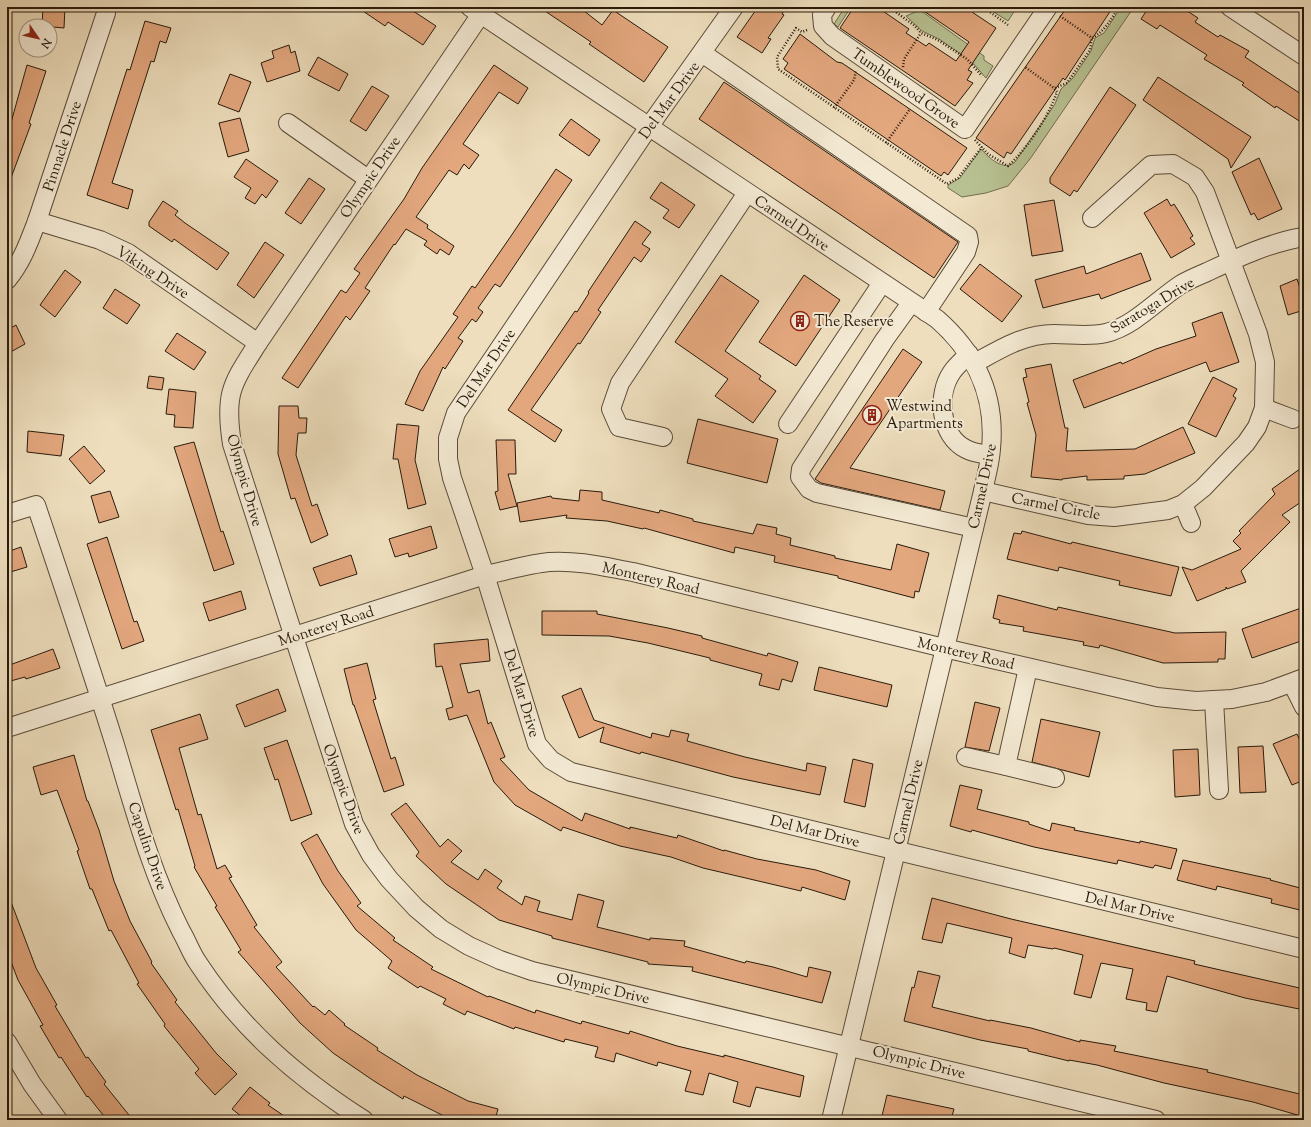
<svg xmlns="http://www.w3.org/2000/svg" width="1311" height="1127" viewBox="0 0 1311 1127" font-family="'Sorts Mill Goudy',serif">
  <style>
    .green { fill: #b8c192; stroke: #706e4f }
    .building { fill: #e3a77e; stroke: #281a0c }
    .lines { fill: none; stroke-linecap: round; stroke-linejoin: round }
    .minor-casing { stroke: #5a4b38; stroke-width: 20 }
    .path { stroke: #281a0c; stroke-width: 2.5; stroke-dasharray: 1 2; stroke-linecap: butt }
    .minor { stroke: #f4ead4; stroke-width: 18 }
    .labels { text-anchor: middle; stroke-width: 4; stroke-linejoin: round; paint-order: stroke }
    .street-label { font-size: 15px; fill: #281a0c; stroke: #f4ead4 }
    .poi-label { font-size: 15px; fill: #281a0c; stroke: #f4ead4; text-anchor: start }
  </style>
  <rect width="100%" height="100%" fill="#eedebd"/>
  <filter id="stains"><feTurbulence type="fractalNoise" baseFrequency=".005" numOctaves="4"/><feColorMatrix values="0 0 0 0 .2 0 0 0 0 .09 0 0 0 0 .02 0 0 0 .5 -.17"/></filter>
  <radialGradient id="worn" r=".72"><stop offset=".6" stop-color="#630" stop-opacity="0"/><stop offset="1" stop-color="#630" stop-opacity=".3"/></radialGradient>
  <!-- green -->
  <g class="green">
    <polygon points="845,7 851,7 838,27 834,24"/>
    <polygon points="986,7 1004,7 1007,9 1009,7 1017,7 1008,21"/>
    <path d="M 1121,7 L 1134,7 L 1030,159 L 1008,186 L 986,193 L 962,197 L 948,188 L 948,185 L 960,178 L 981,149 C 989,158 1004,172 1015,162 L 1055,104 L 1061,89 L 1073,78 L 1091,51 L 1095,38 L 1104,33 Z"/>
    <polygon points="920,10 984,56 984,60 993,66 986,78 971,61 939,39 922,31 906,16"/>
  </g>
  <!-- building -->
  <g class="building">
    <polygon points="43,7 65,7 64,28 42,26"/>
    <polygon points="357,7 407,7 436,26 423,45 388,22 385,26"/>
    <polygon points="539,7 579,7 602,25 613,10 668,47 644,82 589,44 591,42"/>
    <polygon points="758,7 786,7 782,14 784,15 768,38 771,39 762,53 737,37"/>
    <polygon points="854,7 877,7 909,29 906,33 926,46 929,43 956,61 969,42 918,7 976,7 972,12 996,28 968,70 972,72 967,80 973,83 955,106 840,28"/>
    <polygon points="1067,7 1113,7 1065,80 1063,78 1011,154 1007,152 1004,158 976,138"/>
    <polygon points="1149,7 1181,7 1198,18 1195,22 1218,37 1220,35 1249,51 1245,57 1304,96 1304,124 1276,106 1275,108 1242,85 1244,83 1204,59 1207,55 1160,25 1157,29 1141,19"/>
    <polygon points="145,21 171,28 166,43 160,41 154,62 151,61 112,183 133,190 128,209 87,195 127,69 130,70"/>
    <polygon points="800,34 837,62 842,63 967,148 948,175 944,172 941,176 784,69 788,63 783,59"/>
    <polygon points="289,45 291,53 295,51 300,71 267,82 261,63 274,58 272,51"/>
    <polygon points="318,57 348,74 339,91 308,75"/>
    <polygon points="27,65 46,71 29,123 31,124 8,186 7,137"/>
    <polygon points="494,65 528,88 518,104 499,92 463,144 479,155 469,169 464,164 457,175 449,170 416,217 428,225 427,228 454,246 449,255 440,249 437,254 424,245 427,241 406,229 395,245 394,244 365,288 370,291 350,320 346,316 298,388 282,378 341,290 346,293 360,273 354,269 404,199 422,168"/>
    <polygon points="230,74 251,82 239,112 218,104"/>
    <polygon points="1158,77 1251,137 1231,168 1228,159 1143,100"/>
    <polygon points="724,82 958,242 934,278 699,119"/>
    <polygon points="372,86 389,96 366,131 350,121"/>
    <polygon points="1110,87 1136,105 1077,192 1074,190 1070,196 1050,183 1050,178"/>
    <polygon points="240,118 249,151 228,157 219,123"/>
    <polygon points="571,119 600,140 589,156 559,135"/>
    <polygon points="1259,158 1282,209 1258,220 1254,213 1251,215 1232,172"/>
    <polygon points="246,159 278,181 266,198 262,194 255,204 245,198 251,188 234,177"/>
    <polygon points="556,169 572,180 500,287 495,284 478,308 483,312 476,322 472,319 458,338 463,341 445,369 443,367 423,411 405,404 420,371 458,317 453,314 472,286 475,288 511,236"/>
    <polygon points="309,178 325,189 301,224 285,213"/>
    <polygon points="661,182 695,205 679,228 663,218 669,210 650,198"/>
    <polygon points="1167,199 1171,206 1174,204 1181,215 1193,236 1190,238 1195,244 1171,258 1144,213"/>
    <polygon points="1054,200 1063,251 1032,256 1024,205"/>
    <polygon points="163,201 178,211 175,215 185,223 229,253 217,270 174,239 172,242 149,226 149,222"/>
    <polygon points="635,221 651,232 642,244 650,249 641,262 634,257 598,310 601,312 580,344 578,343 531,410 562,430 555,442 508,410 575,311 577,312 589,293 588,292"/>
    <polygon points="265,242 284,255 254,298 237,285"/>
    <polygon points="1141,253 1151,280 1101,299 1099,294 1043,308 1035,280 1084,266 1086,274"/>
    <polygon points="980,264 1022,296 1002,322 960,289"/>
    <polygon points="65,270 81,282 55,317 40,305"/>
    <polygon points="721,275 759,301 725,351 761,376 759,379 776,391 753,423 715,396 728,379 675,342"/>
    <polygon points="804,275 840,300 796,366 759,342"/>
    <polygon points="1297,279 1301,291 1304,290 1304,310 1288,315 1280,286"/>
    <polygon points="115,289 140,305 127,324 103,308"/>
    <polygon points="1222,312 1239,362 1210,372 1206,362 1084,408 1073,380 1121,362 1122,364 1156,349 1196,336 1192,323"/>
    <polygon points="16,325 25,344 7,354 7,330"/>
    <polygon points="177,333 206,352 194,370 165,351"/>
    <polygon points="903,349 922,362 850,468 945,491 940,510 821,483 815,479"/>
    <polygon points="1051,364 1065,428 1068,428 1066,451 1135,449 1183,427 1195,453 1145,474 1124,476 1124,479 1087,480 1087,476 1062,479 1062,480 1031,477 1036,435 1027,403 1029,402 1023,378 1027,377 1025,369"/>
    <polygon points="149,376 164,378 162,390 147,388"/>
    <polygon points="1213,377 1237,389 1233,396 1236,398 1216,437 1188,424"/>
    <polygon points="169,389 196,392 193,428 174,427 175,415 166,414"/>
    <polygon points="279,406 298,406 299,418 307,418 306,433 298,433 296,455 312,506 317,504 328,535 311,543 295,498 291,499 278,454"/>
    <polygon points="698,419 778,439 767,483 687,463"/>
    <polygon points="397,424 419,426 415,460 426,504 408,509 398,459 393,459"/>
    <polygon points="28,431 64,435 61,456 27,452"/>
    <polygon points="496,440 515,440 516,474 508,474 517,506 500,510 495,492 498,491"/>
    <polygon points="194,442 221,532 223,531 234,564 214,571 174,447"/>
    <polygon points="84,446 105,471 90,484 69,459"/>
    <polygon points="1304,466 1304,500 1282,515 1290,522 1241,571 1246,582 1227,589 1226,587 1226,589 1197,601 1182,567 1192,570 1241,549 1233,541 1241,533 1239,531 1275,494 1272,489"/>
    <polygon points="580,490 602,492 602,500 659,513 660,510 693,519 693,521 753,534 757,524 777,528 776,534 791,538 790,545 835,556 835,558 891,570 897,544 929,553 919,592 915,591 914,598 838,578 838,576 774,562 775,556 735,547 734,553 644,528 643,529 607,521 566,518 567,515 520,522 517,503 551,496 552,498 579,501"/>
    <polygon points="110,491 119,517 99,523 91,496"/>
    <polygon points="431,526 437,548 409,557 408,553 395,557 389,539"/>
    <polygon points="1022,531 1071,544 1072,542 1179,567 1171,596 1119,585 1120,581 1059,567 1058,571 1007,559 1014,533 1021,534"/>
    <polygon points="107,537 134,622 137,621 144,641 122,649 87,544"/>
    <polygon points="21,547 27,567 7,573 7,552"/>
    <polygon points="351,555 357,574 320,586 313,568"/>
    <polygon points="241,591 246,609 209,621 203,603"/>
    <polygon points="998,595 1057,610 1058,607 1175,633 1226,632 1225,659 1218,659 1218,662 1163,663 1100,645 1099,648 1083,645 1084,642 1023,631 1024,627 999,623 1000,620 993,618"/>
    <polygon points="1304,607 1304,640 1252,658 1242,629"/>
    <polygon points="542,611 597,611 597,614 668,628 702,636 702,638 767,656 768,653 798,662 792,682 782,679 779,690 759,685 762,674 710,660 710,658 648,643 609,636 542,635"/>
    <polygon points="488,639 490,661 460,664 468,693 479,690 488,724 491,722 505,757 500,759 529,790 582,821 585,813 630,829 630,827 677,838 678,835 724,851 724,850 757,859 816,870 850,881 845,900 802,887 801,891 703,868 671,857 620,846 563,827 561,831 515,805 494,782 467,715 449,720 446,709 453,707 442,666 436,667 434,644"/>
    <polygon points="53,649 60,668 26,679 25,677 7,682 7,666"/>
    <polygon points="367,663 376,699 373,700 391,759 395,757 404,785 384,792 354,705 353,705 344,669"/>
    <polygon points="819,667 892,685 887,707 814,690"/>
    <polygon points="581,688 594,720 651,738 652,733 669,737 671,730 689,734 687,741 745,757 806,771 807,763 826,767 820,795 733,777 641,752 640,754 600,742 604,727 579,738 562,696"/>
    <polygon points="278,689 286,711 245,727 236,705"/>
    <polygon points="975,702 1000,708 989,751 965,747"/>
    <polygon points="200,714 208,739 179,748 198,815 201,814 217,869 225,865 232,877 229,878 257,925 254,927 282,962 276,967 313,1007 314,1006 325,1015 329,1010 345,1024 344,1025 378,1048 377,1050 417,1075 468,1101 498,1109 495,1120 452,1120 404,1096 403,1099 374,1081 333,1053 300,1023 238,952 241,950 215,907 217,906 194,867 195,866 178,809 176,810 151,730"/>
    <polygon points="1041,719 1100,732 1089,777 1032,762"/>
    <polygon points="1297,734 1304,750 1304,780 1292,785 1273,744"/>
    <polygon points="287,740 312,814 291,821 278,779 275,780 264,748"/>
    <polygon points="1263,746 1266,792 1240,793 1238,747"/>
    <polygon points="1198,749 1200,795 1175,797 1173,750"/>
    <polygon points="74,755 87,801 88,801 99,830 114,881 130,921 152,962 151,963 177,1000 175,1002 216,1053 237,1074 215,1095 195,1073 199,1069 164,1026 165,1024 137,984 139,983 111,930 109,931 92,889 90,889 77,851 79,850 57,790 41,795 33,767"/>
    <polygon points="853,759 873,764 865,807 844,802"/>
    <polygon points="960,785 982,790 977,809 1029,822 1029,824 1050,831 1052,823 1075,828 1074,830 1140,843 1140,841 1177,849 1171,869 1155,865 1153,868 1118,860 1117,864 1034,847 972,830 971,832 950,826"/>
    <polygon points="406,803 440,847 448,839 462,851 451,862 478,880 485,869 502,881 497,888 522,905 525,896 540,901 537,911 572,920 578,894 604,901 597,927 650,940 650,938 685,941 684,946 745,963 746,961 773,967 807,977 809,967 831,972 822,1003 692,971 693,967 648,964 648,962 552,938 552,936 499,920 446,884 416,856 419,852 391,814"/>
    <polygon points="317,834 338,871 361,903 357,906 395,938 393,940 433,967 431,969 488,997 489,996 535,1013 536,1010 581,1024 582,1021 629,1034 630,1031 677,1046 724,1057 724,1055 804,1076 800,1097 756,1087 750,1107 733,1102 738,1082 709,1073 703,1095 685,1091 691,1071 658,1062 657,1066 616,1053 614,1062 595,1057 598,1047 565,1039 564,1042 515,1027 514,1029 467,1011 465,1015 443,1004 446,999 420,986 418,988 388,968 392,961 356,930 323,884 301,843"/>
    <polygon points="1183,860 1271,879 1270,880 1304,889 1304,911 1271,903 1272,899 1217,886 1216,890 1177,880"/>
    <polygon points="8,894 36,968 57,1005 55,1006 86,1058 88,1057 106,1082 104,1084 133,1120 107,1120 88,1096 87,1097 61,1057 59,1058 40,1026 43,1025 18,980 7,951"/>
    <polygon points="932,898 1011,919 1195,961 1194,964 1304,989 1304,1010 1245,998 1167,976 1157,1012 1146,1010 1147,1003 1126,999 1133,969 1101,963 1091,998 1074,994 1083,955 1054,948 1053,949 1028,945 1025,958 1009,953 1012,938 947,923 942,943 922,939"/>
    <polygon points="918,971 940,976 932,1007 990,1021 990,1020 1031,1028 1080,1042 1080,1040 1116,1046 1114,1051 1208,1070 1207,1072 1304,1095 1304,1117 1253,1102 1164,1083 1097,1065 1069,1060 1069,1061 1028,1051 1028,1049 980,1040 904,1021 912,987 914,988"/>
    <polygon points="250,1087 270,1103 268,1105 290,1120 246,1120 232,1109"/>
    <polygon points="887,1095 954,1109 951,1120 881,1120"/>
  </g>
  <g class="lines">
    <!-- minor casing -->
    <g class="minor-casing">
      <g id="minor">
        <path d="M 470,7 L 937,319 C 977,354 996,396 991,449 C 990,463 986,477 983,491 L 831,1120"/>
        <polyline points="734,7 648,128 456,413 448,438 448,459 452,478 485,575 537,744 551,760 571,772 1304,949"/>
        <polyline points="827,7 822,15 823,26 832,36 965,129 1048,7"/>
        <polyline points="1230,7 1304,56"/>
        <path d="M 481,14 L 258,343 C 232,384 224,393 232,444 L 354,824 L 371,855 L 389,879 L 416,908 L 441,929 L 469,946 L 500,960 L 532,971 L 1156,1120"/>
        <polyline points="702,53 968,236 969,242 966,252 926,312"/>
        <polyline points="288,123 368,179"/>
        <polyline points="37,221 100,240 128,253 258,343"/>
        <path d="M 7,280 C 22,262 29,242 37,221 L 106,13 L 106,7"/>
        <polyline points="911,303 885,339 801,469 800,477 809,489 817,493 974,528"/>
        <path d="M 969,354 C 963,360 956,366 952,372 C 936,395 940,436 966,449 C 973,453 983,454 990,455"/>
        <path d="M 975,363 C 1000,349 1024,334 1054,334 C 1071,334 1089,337 1106,333 C 1134,326 1156,301 1180,285 C 1188,280 1198,276 1207,272 C 1237,258 1271,242 1304,237"/>
        <polyline points="1264,408 1293,419"/>
        <polyline points="788,424 882,283"/>
        <polyline points="663,437 619,427 611,409 620,383 747,193"/>
        <polyline points="983,491 1088,515 1114,517 1168,510 1183,504 1203,488 1246,443 1257,427 1264,408 1265,362 1258,334 1213,213 1205,192 1195,177 1173,164 1151,165 1092,218"/>
        <polyline points="1183,504 1191,523"/>
        <path d="M 7,514 L 36,505 C 63,585 90,665 115,745 C 134,808 151,872 181,931 C 187,941 191,953 198,963 C 242,1030 297,1077 364,1120"/>
        <polyline points="1028,668 1006,766 1055,778"/>
        <polyline points="1292,683 1304,707"/>
        <polyline points="1214,700 1219,790"/>
        <path d="M 7,728 L 485,575 C 506,571 528,564 549,562 C 578,560 605,567 633,572 L 944,648 L 1157,697 L 1196,701 L 1232,699 L 1266,692 L 1304,678"/>
        <polyline points="966,757 1006,766"/>
        <polyline points="7,1042 32,1084 58,1120"/>
      </g>
    </g>
    <!-- path -->
    <g class="path">
      <polyline points="889,7 915,26 921,33 938,40 967,59 982,76"/>
      <polyline points="983,7 1008,25"/>
      <path d="M 1060,16 L 1092,38 C 1105,31 1111,19 1119,7"/>
      <polyline points="807,30 802,32 796,28 777,57 778,69 947,184 958,178 982,147"/>
      <polyline points="903,67 904,59 921,33"/>
      <polyline points="1055,88 1067,83 1090,50 1092,38"/>
      <polyline points="834,108 854,80 856,71"/>
      <path d="M 975,140 L 988,154 L 1008,166 C 1027,149 1049,116 1057,92 L 1054,88 L 1025,67"/>
      <polyline points="886,143 910,109"/>
    </g>
    <!-- minor -->
    <use href="#minor" class="minor"/>
  </g>
  <!-- icons -->
  <defs>
    <g id="building-ring" transform="scale(1)"><circle r="9.5" fill="#f4ead4" stroke="#8f2418" stroke-width="1.5"/><path d="M-4-6H4V6H1V3H-1V6H-4ZM-2.5-4.3h1.7v1.8h-1.7ZM.8-4.3h1.7v1.8H.8ZM-2.5-1h1.7V.8h-1.7ZM.8-1h1.7V.8H.8Z" fill="#8f2418"/></g>
  </defs>
  <g fill-rule="evenodd">
    <use href="#building-ring" x="800" y="321"/>
    <use href="#building-ring" x="872" y="415"/>
  </g>
  <g class="labels">
    <!-- street labels -->
    <g class="street-label">
      <text transform="translate(906 88) rotate(35)" y="5">Tumblewood Grove</text>
      <text transform="translate(669 100) rotate(-54)" y="5">Del Mar Drive</text>
      <text transform="translate(62 146) rotate(-72)" y="5">Pinnacle Drive</text>
      <text transform="translate(370 177) rotate(-56)" y="5">Olympic Drive</text>
      <text transform="translate(792 223) rotate(34)" y="5">Carmel Drive</text>
      <text transform="translate(153 272) rotate(33)" y="5">Viking Drive</text>
      <text transform="translate(1152 305) rotate(-31)" y="5">Saratoga Drive</text>
      <text transform="translate(486 368) rotate(-56)" y="5">Del Mar Drive</text>
      <text transform="translate(245 480) rotate(74)" y="5">Olympic Drive</text>
      <text transform="translate(982 486) rotate(-78)" y="5">Carmel Drive</text>
      <text transform="translate(1056 506) rotate(11)" y="5">Carmel Circle</text>
      <text transform="translate(651 578) rotate(13)" y="5">Monterey Road</text>
      <text transform="translate(326 626) rotate(-18)" y="5">Monterey Road</text>
      <text transform="translate(966 653) rotate(13)" y="5">Monterey Road</text>
      <text transform="translate(522 693) rotate(73)" y="5">Del Mar Drive</text>
      <text transform="translate(344 789) rotate(70)" y="5">Olympic Drive</text>
      <text transform="translate(908 802) rotate(-77)" y="5">Carmel Drive</text>
      <text transform="translate(815 831) rotate(14)" y="5">Del Mar Drive</text>
      <text transform="translate(148 846) rotate(71)" y="5">Capulin Drive</text>
      <text transform="translate(1130 907) rotate(13)" y="5">Del Mar Drive</text>
      <text transform="translate(603 988) rotate(13)" y="5">Olympic Drive</text>
      <text transform="translate(919 1062) rotate(14)" y="5">Olympic Drive</text>
    </g>
    <!-- poi labels -->
    <g class="poi-label">
      <text x="814" y="326">The Reserve</text>
      <text x="886" y="411">Westwind<tspan x="886" dy="17">Apartments</tspan></text>
    </g>
  </g>
  <!-- margin -->
  <rect width="1311" height="1127" fill="none" stroke="#eedebd" stroke-width="24"/>
  <rect x="8" y="8" width="1295" height="1111" fill="none" stroke="#281a0c" stroke-width="2"/>
  <rect x="12" y="12" width="1287" height="1103" fill="none" stroke="#281a0c"/>
  <!-- north arrow -->
  <g transform="translate(38 38) rotate(124)"><circle r="19" fill="#f4ead4" stroke="#a29784"/>
  <path d="M0-3L7 15L0 10L-7 15Z" fill="#8f2418"/>
  <text y="-6" font-size="11" font-weight="bold" text-anchor="middle" fill="#281a0c">N</text>
  </g>
  <rect width="100%" height="100%" filter="url(#stains)"/>
  <rect width="100%" height="100%" fill="url(#worn)"/>
</svg>
